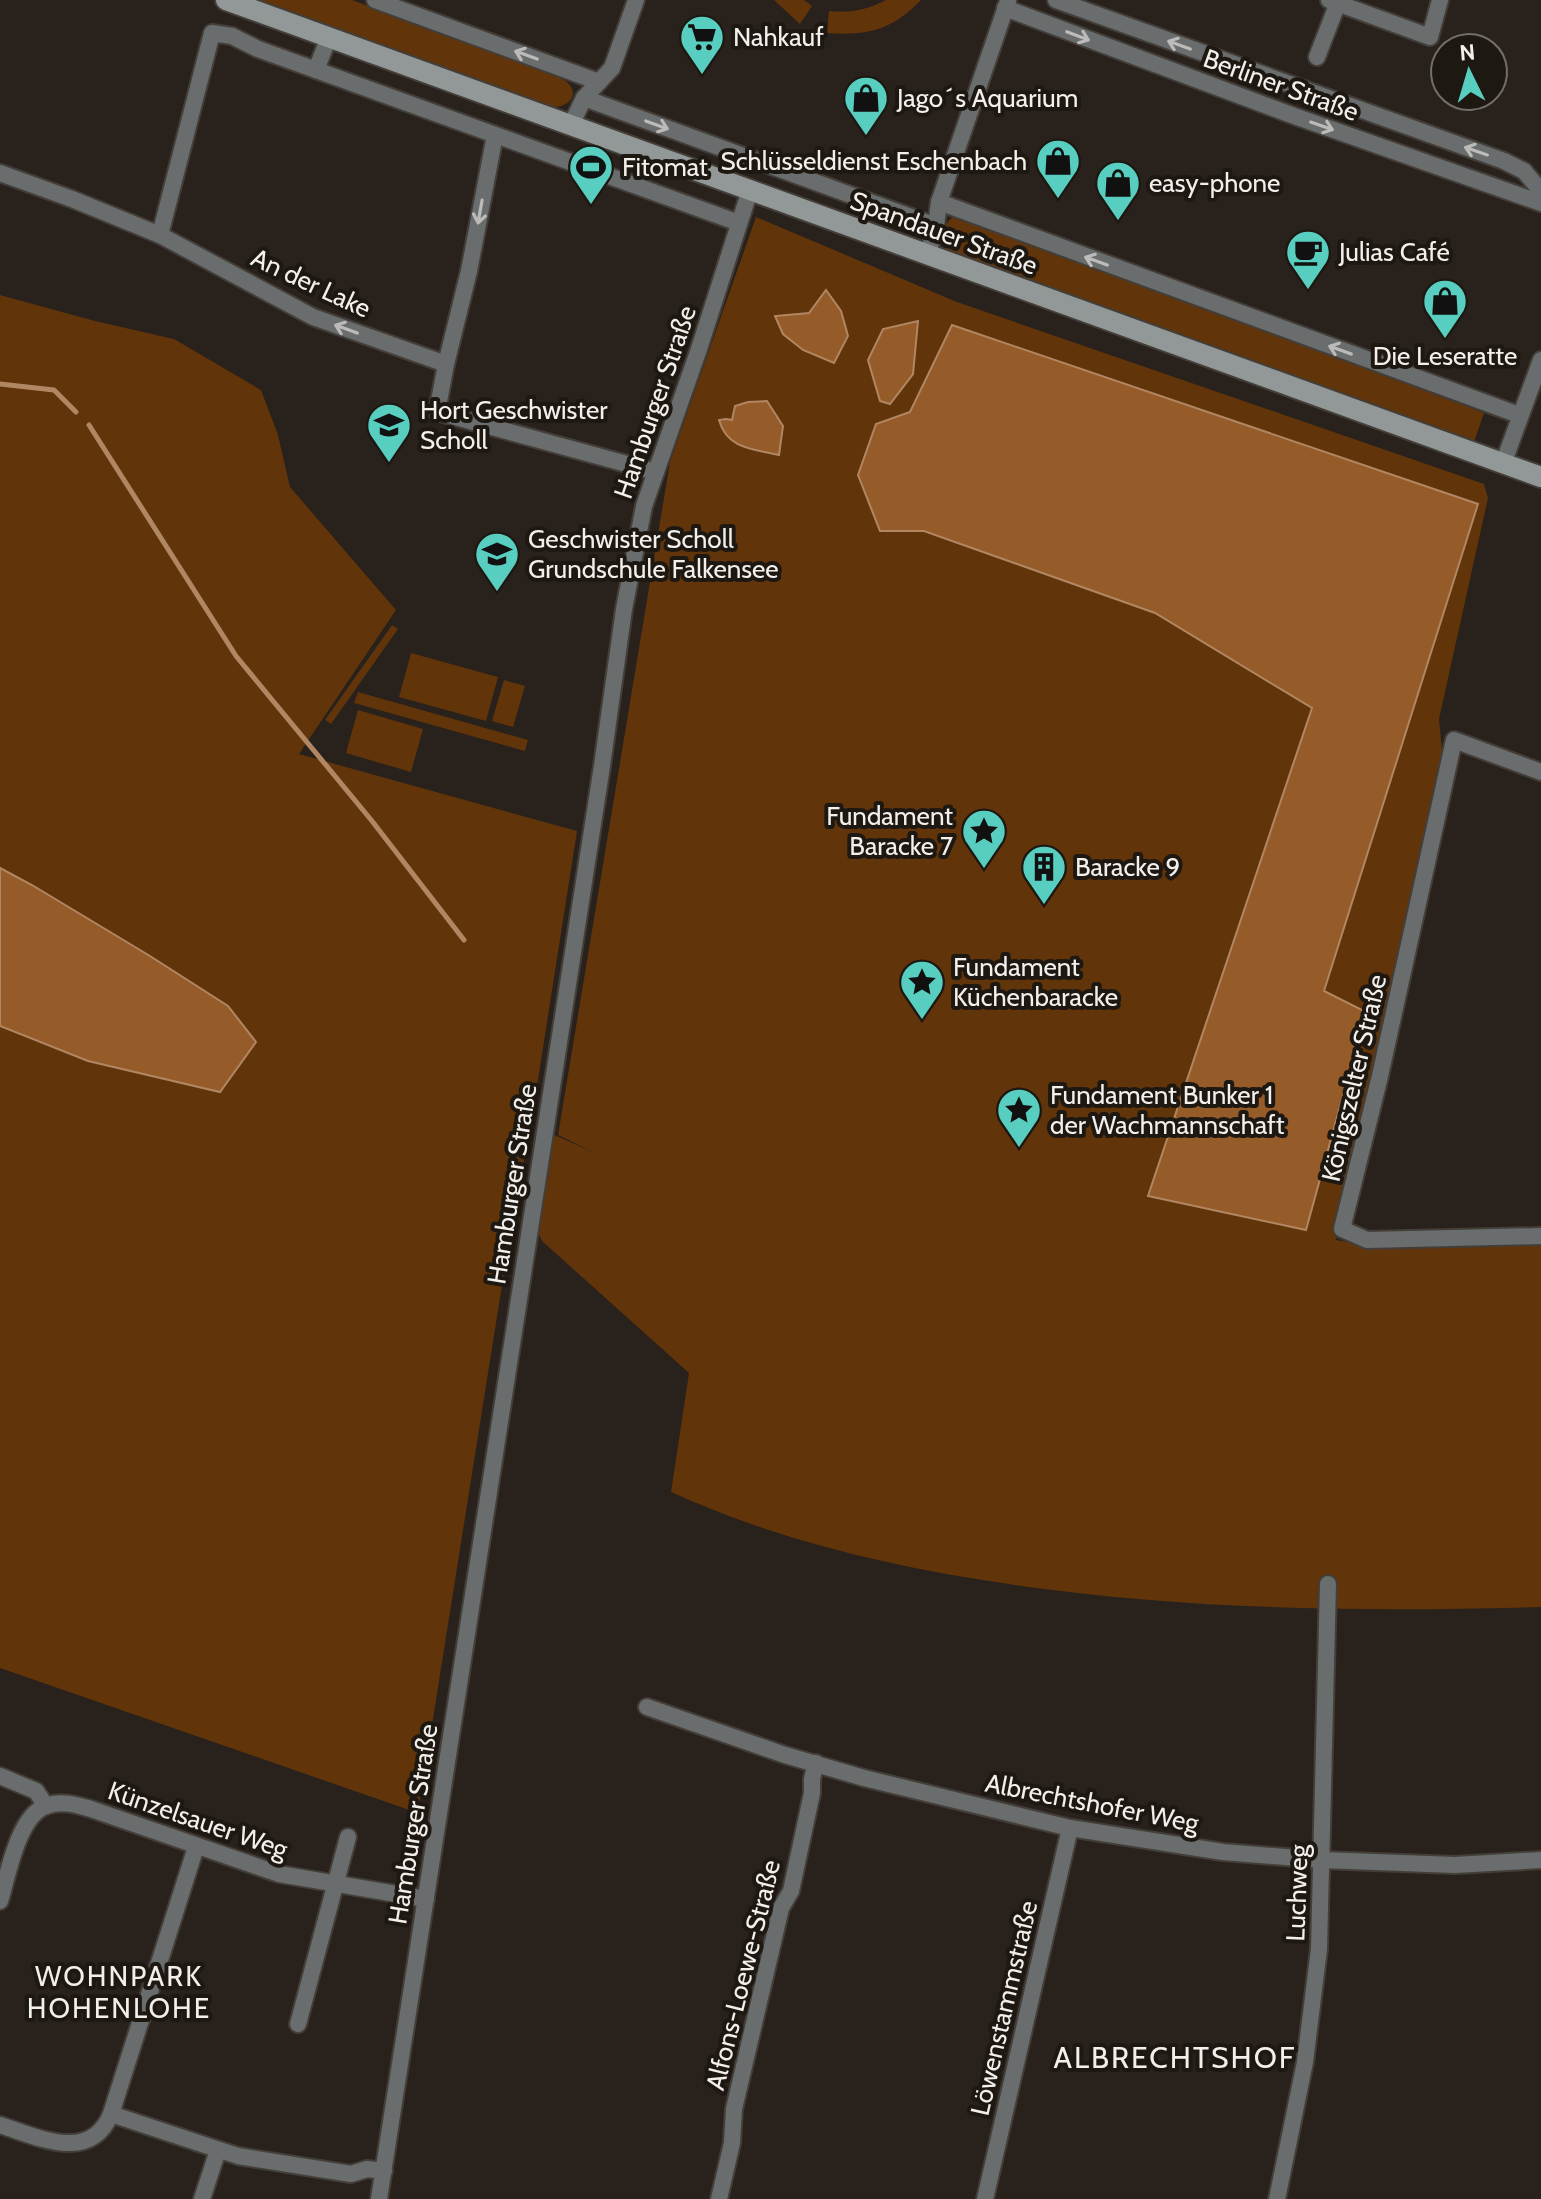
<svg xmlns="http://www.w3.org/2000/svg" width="1541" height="2199" viewBox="0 0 1541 2199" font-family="Cabin,sans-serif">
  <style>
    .green { fill: #613409; fill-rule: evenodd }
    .water { fill: #955b29; stroke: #b18763; stroke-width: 2 }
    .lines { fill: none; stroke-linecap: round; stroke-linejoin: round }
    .stream { stroke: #b18763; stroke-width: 5 }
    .street-casing { stroke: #443e39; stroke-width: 20 }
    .secondary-casing { stroke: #443e39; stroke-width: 24 }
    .street { stroke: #696d6d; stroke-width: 16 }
    .secondary { stroke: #919897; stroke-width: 20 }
    .oneway { stroke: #bcbbb9 }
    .labels { text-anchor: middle; stroke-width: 8; stroke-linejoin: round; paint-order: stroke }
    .poi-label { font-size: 26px; fill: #f3efeb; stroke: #1e1813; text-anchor: start }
    .street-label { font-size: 26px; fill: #f3efeb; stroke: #1e1813 }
    .neighbourhood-label { font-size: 28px; letter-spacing: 2px; fill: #f3efeb; stroke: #1e1813 }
    .quarter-label { font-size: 30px; letter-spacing: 2px; fill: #f3efeb; stroke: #1e1813 }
  </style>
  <rect width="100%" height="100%" fill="#28211c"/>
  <!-- green -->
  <g class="green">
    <path d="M 253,0 L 352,0 L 557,76 C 584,88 574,110 546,107 Z"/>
    <polygon points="774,0 804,0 812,6 800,24"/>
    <path d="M 886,0 L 921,0 C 892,30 868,36 827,33 L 829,11 C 851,13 867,10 886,0 Z"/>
    <path d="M 958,215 L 1484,413 L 1474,442 L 946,251 C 942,236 941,221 958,215 Z"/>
    <path d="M 756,217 L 957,302 L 1484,484 L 1488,498 L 1439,719 L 1442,751 L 1376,1076 L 1336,1240 L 1364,1245 L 1541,1244 L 1541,1607 C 1365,1612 1189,1610 1015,1585 C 896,1568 781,1542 671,1492 L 689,1373 L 542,1241 L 536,1228 L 552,1134 L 593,1152 L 558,1135 L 670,462 ZM 810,313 L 834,363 L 803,350 L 783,334 L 776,317 ZM 951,326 L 1478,505 L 1324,991 L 1306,1229 L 1149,1195 L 1313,708 L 1155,613 L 924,531 L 880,531 L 876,424 L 910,412 ZM 883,329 L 880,401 L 868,360 Z"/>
    <polygon points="0,295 95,321 174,339 261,390 278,435 290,487 396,610 299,754 577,831 532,1118 510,1235 418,1813 0,1668 0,1026 88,1061 256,1042 227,1006 150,956 32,885 0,868"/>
    <polygon points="392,625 398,629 331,724 325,720"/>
    <polygon points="411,653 498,677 486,721 399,697"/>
    <polygon points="504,680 525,686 513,727 492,721"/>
    <polygon points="358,692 528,740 525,751 354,703"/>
    <polygon points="358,710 423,729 411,772 346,753"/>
  </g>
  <!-- water -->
  <g class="water">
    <polygon points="826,290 841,311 848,336 834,363 803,350 783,334 775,316 809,313"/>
    <polygon points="918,321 913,374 890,404 880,401 868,360 883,329"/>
    <polygon points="952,325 1478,504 1324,991 1366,1012 1306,1230 1148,1196 1312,708 1155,613 924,531 880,531 858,475 876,424 910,412"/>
    <path d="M 767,401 L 783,426 L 779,455 C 753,449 727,449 719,420 L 726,419 L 732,420 L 735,406 L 748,402 Z"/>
    <polygon points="0,868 32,885 150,956 228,1006 256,1042 220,1092 88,1061 0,1026"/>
  </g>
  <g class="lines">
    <!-- stream -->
    <g class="stream">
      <polyline points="0,384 54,390 76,412"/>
      <polyline points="89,425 236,656 372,821 464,940"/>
    </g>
    <!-- street casing -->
    <g class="street-casing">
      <g id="street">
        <polyline points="375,0 599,82"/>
        <polyline points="1056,0 1504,161 1524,171 1541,191"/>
        <polyline points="1329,0 1430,37 1440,0"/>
        <polyline points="1005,8 1297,117 1541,203"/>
        <polyline points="1317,57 1339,0"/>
        <polyline points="316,70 329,37"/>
        <polyline points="584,98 936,226"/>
        <polyline points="571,125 584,98 612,68 636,0"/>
        <polyline points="495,135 469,271 446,364 437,412 656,472"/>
        <polyline points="0,173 72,199 160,235 313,317 446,364"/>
        <polyline points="939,202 1519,415"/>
        <polyline points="160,235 212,33 232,36 258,49 739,223"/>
        <polyline points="928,254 936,226 939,202 1008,1"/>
        <polyline points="1503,464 1541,360"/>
        <polyline points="1541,772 1454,740 1380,1076 1342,1229 1367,1240 1541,1236"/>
        <polyline points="647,1707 785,1755 864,1778 1070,1828 1223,1852 1322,1860 1455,1865 1541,1860"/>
        <polyline points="0,1776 36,1791 46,1806"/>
        <path d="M 0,1901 C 8,1875 18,1816 46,1806 C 61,1800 77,1805 91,1809 L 279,1874 L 426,1899"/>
        <polyline points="298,2024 348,1837"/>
        <polyline points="111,2114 196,1847"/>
        <path d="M 0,2125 C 38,2137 90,2164 111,2114 L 238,2156 L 351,2174 L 367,2169 L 384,2171"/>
        <polyline points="202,2199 218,2150"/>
        <polyline points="379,2199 602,766 624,609 644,506 699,349 750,190"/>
        <polyline points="719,2199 732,2143 734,2109 781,1908 791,1891 812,1793 812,1779 816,1763"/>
        <polyline points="985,2199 1070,1828"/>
        <polyline points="1277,2199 1305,2062 1319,1949 1328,1584"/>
      </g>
    </g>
    <!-- secondary casing -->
    <g class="secondary-casing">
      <polyline id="secondary" points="226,0 1541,477"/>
    </g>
    <!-- street -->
    <use href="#street" class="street"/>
    <!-- secondary -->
    <use href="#secondary" class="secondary"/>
  </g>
  <!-- one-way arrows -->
  <defs><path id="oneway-shaft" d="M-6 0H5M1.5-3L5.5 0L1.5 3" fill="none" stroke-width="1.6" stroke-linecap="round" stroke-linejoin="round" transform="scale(2)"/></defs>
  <g class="oneway">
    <use href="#oneway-shaft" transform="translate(1078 36) rotate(21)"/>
    <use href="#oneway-shaft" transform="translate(1179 45) rotate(-160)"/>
    <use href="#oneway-shaft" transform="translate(526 55) rotate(-160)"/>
    <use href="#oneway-shaft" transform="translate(657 125) rotate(20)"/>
    <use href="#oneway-shaft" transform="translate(1322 126) rotate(19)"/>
    <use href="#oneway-shaft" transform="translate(1476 151) rotate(-161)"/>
    <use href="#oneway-shaft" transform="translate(480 212) rotate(100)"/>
    <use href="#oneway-shaft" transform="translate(1096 261) rotate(-160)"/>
    <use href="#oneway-shaft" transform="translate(346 329) rotate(-160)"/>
    <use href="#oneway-shaft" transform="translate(1340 350) rotate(-160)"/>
  </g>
  <!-- icons -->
  <defs>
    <g id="supermarket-pin" transform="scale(2.3)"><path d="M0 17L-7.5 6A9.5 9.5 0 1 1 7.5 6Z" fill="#58cec0" stroke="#1e1813"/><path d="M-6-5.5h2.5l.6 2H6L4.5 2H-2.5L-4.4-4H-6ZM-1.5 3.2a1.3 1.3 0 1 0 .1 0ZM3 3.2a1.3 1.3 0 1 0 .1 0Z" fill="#111"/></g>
    <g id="shop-pin" transform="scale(2.3)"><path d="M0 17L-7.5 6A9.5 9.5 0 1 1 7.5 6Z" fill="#58cec0" stroke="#1e1813"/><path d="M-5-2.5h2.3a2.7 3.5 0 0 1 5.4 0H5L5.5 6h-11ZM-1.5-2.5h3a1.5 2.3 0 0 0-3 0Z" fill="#111"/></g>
    <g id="stadium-pin" transform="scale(2.3)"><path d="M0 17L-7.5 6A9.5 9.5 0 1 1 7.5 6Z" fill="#58cec0" stroke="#1e1813"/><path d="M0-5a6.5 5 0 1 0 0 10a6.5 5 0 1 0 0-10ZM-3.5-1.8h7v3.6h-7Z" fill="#111"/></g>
    <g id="cafe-pin" transform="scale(2.3)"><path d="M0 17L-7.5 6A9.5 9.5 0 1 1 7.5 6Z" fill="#58cec0" stroke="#1e1813"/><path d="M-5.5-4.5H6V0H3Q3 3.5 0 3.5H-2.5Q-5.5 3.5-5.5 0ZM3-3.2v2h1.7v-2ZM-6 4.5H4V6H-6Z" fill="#111"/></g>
    <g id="school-pin" transform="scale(2.3)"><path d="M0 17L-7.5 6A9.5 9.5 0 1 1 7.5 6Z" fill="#58cec0" stroke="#1e1813"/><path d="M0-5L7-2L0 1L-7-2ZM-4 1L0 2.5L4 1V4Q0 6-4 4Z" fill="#111"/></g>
    <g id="sight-pin" transform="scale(2.3)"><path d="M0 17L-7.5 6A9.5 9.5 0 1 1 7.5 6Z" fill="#58cec0" stroke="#1e1813"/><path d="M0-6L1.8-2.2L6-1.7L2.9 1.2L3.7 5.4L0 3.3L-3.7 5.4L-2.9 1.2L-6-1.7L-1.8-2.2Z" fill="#111"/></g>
    <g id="building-pin" transform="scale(2.3)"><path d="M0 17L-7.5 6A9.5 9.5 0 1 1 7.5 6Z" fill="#58cec0" stroke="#1e1813"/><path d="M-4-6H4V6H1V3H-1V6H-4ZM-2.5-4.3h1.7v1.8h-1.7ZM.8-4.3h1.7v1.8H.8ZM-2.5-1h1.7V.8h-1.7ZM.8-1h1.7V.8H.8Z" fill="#111"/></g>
  </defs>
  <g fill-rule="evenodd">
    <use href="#supermarket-pin" x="702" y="37"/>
    <use href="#shop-pin" x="866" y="98"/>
    <use href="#shop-pin" x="1058" y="161"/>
    <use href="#stadium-pin" x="591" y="167"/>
    <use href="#shop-pin" x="1118" y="183"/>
    <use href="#cafe-pin" x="1308" y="252"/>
    <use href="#shop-pin" x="1445" y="301"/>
    <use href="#school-pin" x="389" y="425"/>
    <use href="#school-pin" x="497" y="554"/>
    <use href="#sight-pin" x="984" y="831"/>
    <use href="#building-pin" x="1044" y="867"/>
    <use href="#sight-pin" x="922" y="982"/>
    <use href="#sight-pin" x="1019" y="1110"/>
  </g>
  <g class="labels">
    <!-- poi labels -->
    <g class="poi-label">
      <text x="733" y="46">Nahkauf</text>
      <text x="897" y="107">Jago´s Aquarium</text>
      <text x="1027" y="170" text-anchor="end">Schlüsseldienst Eschenbach</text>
      <text x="622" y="176">Fitomat</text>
      <text x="1149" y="192">easy-phone</text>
      <text x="1339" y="261">Julias Café</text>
      <text x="1445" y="365" text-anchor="middle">Die Leseratte</text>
      <text x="420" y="419">Hort Geschwister<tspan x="420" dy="30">Scholl</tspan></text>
      <text x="528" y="548">Geschwister Scholl<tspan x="528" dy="30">Grundschule Falkensee</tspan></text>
      <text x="953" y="825" text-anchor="end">Fundament<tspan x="953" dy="30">Baracke 7</tspan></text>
      <text x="1075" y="876">Baracke 9</text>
      <text x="953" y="976">Fundament<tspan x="953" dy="30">Küchenbaracke</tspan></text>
      <text x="1050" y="1104">Fundament Bunker 1<tspan x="1050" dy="30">der Wachmannschaft</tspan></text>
    </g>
    <!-- street labels -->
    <g class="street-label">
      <text transform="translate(1281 85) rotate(20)" y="9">Berliner Straße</text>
      <text transform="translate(944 233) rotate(20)" y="9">Spandauer Straße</text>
      <text transform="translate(311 283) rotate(25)" y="9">An der Lake</text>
      <text transform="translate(655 402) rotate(-71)" y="9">Hamburger Straße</text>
      <text transform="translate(1354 1078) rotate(-77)" y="9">Königszelter Straße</text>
      <text transform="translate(512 1184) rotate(-81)" y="9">Hamburger Straße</text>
      <text transform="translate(1092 1803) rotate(11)" y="9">Albrechtshofer Weg</text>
      <text transform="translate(198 1820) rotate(19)" y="9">Künzelsauer Weg</text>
      <text transform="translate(413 1824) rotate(-81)" y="9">Hamburger Straße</text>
      <text transform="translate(1297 1893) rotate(-88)" y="9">Luchweg</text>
      <text transform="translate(743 1975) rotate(-76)" y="9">Alfons-Loewe-Straße</text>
      <text transform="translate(1004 2008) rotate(-77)" y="9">Löwenstammstraße</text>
    </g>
    <!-- neighbourhood labels -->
    <g class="neighbourhood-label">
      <text x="119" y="1986">WOHNPARK<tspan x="119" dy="32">HOHENLOHE</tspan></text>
    </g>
    <!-- quarter labels -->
    <g class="quarter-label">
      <text x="1175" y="2068">ALBRECHTSHOF</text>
    </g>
  </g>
  <!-- north arrow -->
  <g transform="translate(1469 72) rotate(355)"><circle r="38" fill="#1e1813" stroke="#736e69" stroke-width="2"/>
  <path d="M0-6L14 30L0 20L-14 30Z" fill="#58cec0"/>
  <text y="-12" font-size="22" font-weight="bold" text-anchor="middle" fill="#f3efeb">N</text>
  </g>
</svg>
